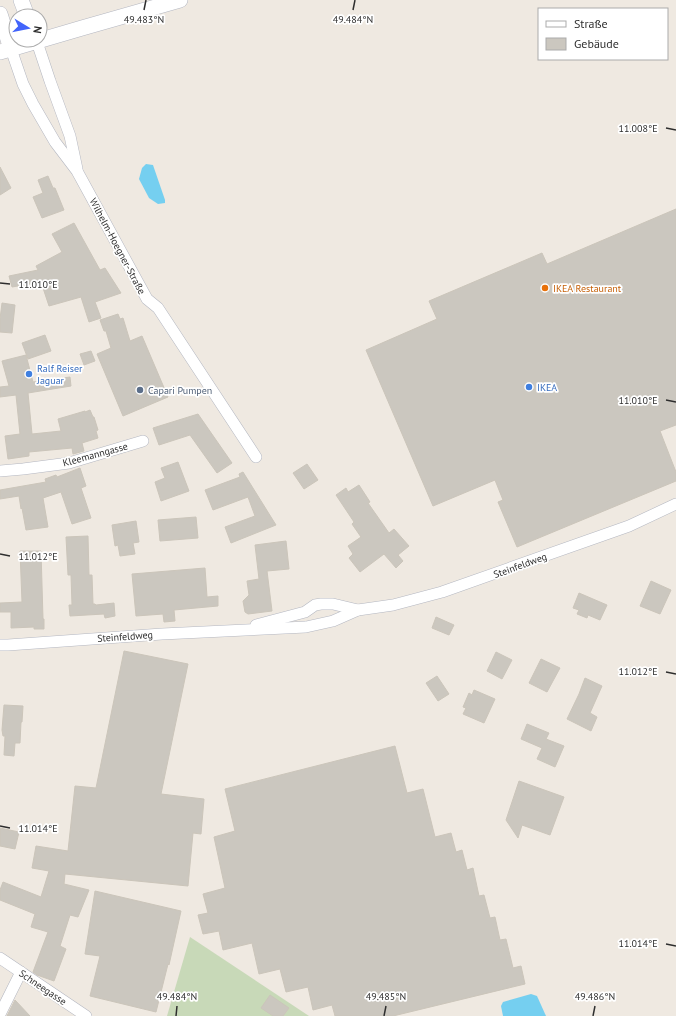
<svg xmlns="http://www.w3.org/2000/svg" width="676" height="1016" viewBox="0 0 676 1016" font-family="'PT Sans',sans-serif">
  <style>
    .cemetery { fill: #c8d9b8 }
    .water { fill: #75cff0 }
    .building { fill: #cbc7bf; stroke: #cbc5ba }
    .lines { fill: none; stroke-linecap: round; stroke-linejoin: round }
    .street-casing { stroke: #b4b7c1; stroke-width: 12 }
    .secondary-casing { stroke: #b4b7c1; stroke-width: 16 }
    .street { stroke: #fff; stroke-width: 11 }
    .secondary { stroke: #fff; stroke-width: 15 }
    .ticks { fill: none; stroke: #2e2e2e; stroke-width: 1.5 }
    .food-dot { fill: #e8710a; stroke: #fff; stroke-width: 1.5 }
    .shop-dot { fill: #3f7fe0; stroke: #fff; stroke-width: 1.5 }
    .service-dot { fill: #5c6f8a; stroke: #fff; stroke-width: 1.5 }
    .labels { text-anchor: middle; stroke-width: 3.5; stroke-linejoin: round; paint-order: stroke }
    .street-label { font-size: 10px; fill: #2e2e2e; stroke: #fff }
    .food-label { font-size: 10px; fill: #c56008; stroke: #fff; text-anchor: start }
    .shop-label { font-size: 10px; fill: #366cbe; stroke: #fff; text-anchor: start }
    .service-label { font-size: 10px; fill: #4e5e75; stroke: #fff; text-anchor: start }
    .ticks-label { font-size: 10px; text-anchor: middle; fill: #2e2e2e; stroke: #fff; stroke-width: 3.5; stroke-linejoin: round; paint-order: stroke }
  </style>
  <rect width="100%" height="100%" fill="#efe9e1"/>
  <!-- cemetery -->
  <polygon class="cemetery" points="190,937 309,1016 167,1016"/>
  <!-- water -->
  <g class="water">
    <polygon points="146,164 153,165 165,200 165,203 158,204 149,198 139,179 142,168"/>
    <polygon points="531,994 537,996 546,1016 503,1016 501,1006 503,1002"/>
  </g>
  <!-- building -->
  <g class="building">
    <polygon points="0,167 11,188 0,195"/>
    <polygon points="48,176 53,188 55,188 64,210 42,218 33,197 43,193 38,180"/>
    <polygon points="676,209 676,425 660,431 676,472 676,481 517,547 498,502 503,500 495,480 433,506 366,350 437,319 429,301 542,253 547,264"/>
    <polygon points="74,223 100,270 105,268 121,293 95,302 101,318 89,322 81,297 49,306 41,282 12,287 9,276 38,270 36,266 62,252 52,234"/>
    <polygon points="2,303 15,305 12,333 0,332 0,319"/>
    <polygon points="118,314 120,319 123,318 130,341 142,336 168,397 123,416 97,354 111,348 106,331 104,331 100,320"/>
    <polygon points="45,335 51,351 28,359 22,343"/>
    <polygon points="91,351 95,361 84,365 80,354"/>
    <polygon points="26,355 33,382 70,377 71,386 28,393 32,434 61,431 58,419 85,411 85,412 90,410 93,417 94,417 98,430 96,431 98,438 82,443 84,451 73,454 72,448 29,452 29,456 8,459 5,436 20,434 16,395 0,397 0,387 9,386 2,361"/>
    <polygon points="198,414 232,463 217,473 190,435 159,445 153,428"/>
    <polygon points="178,462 189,491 161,501 155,482 165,478 161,468"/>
    <polygon points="307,464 318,480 304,489 293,473"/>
    <polygon points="80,468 86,486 81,488 91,518 72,524 61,492 43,498 48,527 26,530 22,508 21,509 19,496 0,499 0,490 46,482 45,479 56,475 57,477"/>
    <polygon points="243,472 276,525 231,543 225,527 255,516 248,497 213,510 205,490 240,477 239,474"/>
    <polygon points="359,485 370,502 368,503 389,533 394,529 409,546 398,555 403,561 396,568 384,554 360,572 349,558 353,554 348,546 361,537 352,524 354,522 336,495 346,488 348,492"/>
    <polygon points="196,517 198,538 160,541 158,520"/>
    <polygon points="136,521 139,542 133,543 135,554 120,556 118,545 115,546 112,525"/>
    <polygon points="88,536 89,575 92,575 93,604 95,604 96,605 114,603 115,616 105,618 104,614 70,616 69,605 72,605 71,575 68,575 66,537"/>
    <polygon points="286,541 289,569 267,571 272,611 248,614 245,612 243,601 249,595 247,581 259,579 255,545"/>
    <polygon points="20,551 41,551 43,619 44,619 44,629 34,629 34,627 11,628 11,612 0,612 0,603 22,602"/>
    <polygon points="205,568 207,597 218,596 218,606 174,610 175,621 164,622 163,614 136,616 132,574"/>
    <polygon points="651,581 671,590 660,614 640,606"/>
    <polygon points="579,593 607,605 600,620 588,615 587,618 577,614 579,610 573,608"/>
    <polygon points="436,617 454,625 449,635 432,628"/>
    <polygon points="124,651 188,664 161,794 204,799 201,834 193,833 188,886 65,874 64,884 89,890 78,917 70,915 60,946 66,949 54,981 37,975 33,972 48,932 31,927 35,914 0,900 0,890 3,882 41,897 49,871 32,868 36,846 68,851 75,786 96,788"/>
    <polygon points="496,652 512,660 502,679 487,671"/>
    <polygon points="541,659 560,668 547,692 529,683"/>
    <polygon points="437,676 449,694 438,701 426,683"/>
    <polygon points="585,678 602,686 590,713 597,717 591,731 567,719 579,694"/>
    <polygon points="474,690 495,699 484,723 463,714 466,708 463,707 469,693 472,695"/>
    <polygon points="4,705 23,706 22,722 21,722 20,743 15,743 14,756 4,755 5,736 3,736 2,730"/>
    <polygon points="527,724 549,733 546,739 564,746 555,767 537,759 542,748 521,739"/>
    <polygon points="395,746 407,793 423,789 435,837 451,833 456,852 462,850 467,870 473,868 479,896 484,895 490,918 495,917 500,940 506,939 513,968 521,966 525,984 393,1016 335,1016 332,1005 313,1010 308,987 286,992 280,969 259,974 252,943 223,950 219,931 203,934 198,915 208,913 203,894 225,888 214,837 235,831 225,789"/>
    <polygon points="519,781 564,797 550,835 522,825 518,838 506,820"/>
    <polygon points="0,828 19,832 15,849 0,846"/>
    <polygon points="95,891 181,911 169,965 168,964 156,1012 90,996 100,956 85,954"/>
    <polygon points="270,995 289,1008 283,1016 273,1016 261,1008"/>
    <polygon points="15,1000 30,1016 7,1016"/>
  </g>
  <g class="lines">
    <!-- street casing -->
    <g class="street-casing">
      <g id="street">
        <polyline points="37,42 50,81 70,136 77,169"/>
        <polyline points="11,49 23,84 33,104 55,142 77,171 147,299 158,308 256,457"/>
        <polyline points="0,471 23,469 69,463 143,441"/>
        <polyline points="256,625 305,612 315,605 321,604 333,604 358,610"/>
        <polyline points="0,645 8,645 162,634 306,627 333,621 358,610 393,605 442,592 629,526 676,504"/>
        <polyline points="0,958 86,1016"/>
        <polyline points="0,1014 21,972"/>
      </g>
    </g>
    <!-- secondary casing -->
    <g class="secondary-casing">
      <g id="secondary">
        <polyline points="21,0 27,16"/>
        <polyline points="0,14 11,49"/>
        <polyline points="0,52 82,28 180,0"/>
      </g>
    </g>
    <!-- street -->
    <use href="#street" class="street"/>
    <!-- secondary -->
    <use href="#secondary" class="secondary"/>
  </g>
  <!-- ticks -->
  <path class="ticks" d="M 144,10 L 146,0M 353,10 L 355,0M 666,128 L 676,130M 0,283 L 10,284M 666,400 L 676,402M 0,554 L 10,556M 666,672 L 676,674M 0,826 L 10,828M 666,944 L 676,946M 176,1016 L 177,1006M 384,1016 L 386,1006M 593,1016 L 595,1006"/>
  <!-- markers -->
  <circle class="food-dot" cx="545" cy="288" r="4"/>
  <g class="shop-dot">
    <circle cx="29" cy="374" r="4"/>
    <circle cx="529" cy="387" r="4"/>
  </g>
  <circle class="service-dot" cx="140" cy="390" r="4"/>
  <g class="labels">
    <!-- street labels -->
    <g class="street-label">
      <text transform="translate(118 246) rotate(62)" y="4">Wilhelm-Hoegner-Straße</text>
      <text transform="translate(95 454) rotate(-15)" y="4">Kleemanngasse</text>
      <text transform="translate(520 565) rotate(-20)" y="4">Steinfeldweg</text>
      <text transform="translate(125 636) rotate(-4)" y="4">Steinfeldweg</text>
      <text transform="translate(43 987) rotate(34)" y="4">Schneegasse</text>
    </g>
    <!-- food labels -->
    <g class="food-label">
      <text x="553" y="292">IKEA Restaurant</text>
    </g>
    <!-- shop labels -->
    <g class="shop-label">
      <text x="37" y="372">Ralf Reiser<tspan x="37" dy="12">Jaguar</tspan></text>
      <text x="537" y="391">IKEA</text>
    </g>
    <!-- service labels -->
    <g class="service-label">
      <text x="148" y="394">Capari Pumpen</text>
    </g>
  </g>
  <g class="ticks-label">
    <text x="144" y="23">49.483°N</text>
    <text x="353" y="23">49.484°N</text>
    <text x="638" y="132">11.008°E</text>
    <text x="38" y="288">11.010°E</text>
    <text x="638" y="404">11.010°E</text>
    <text x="38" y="560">11.012°E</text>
    <text x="638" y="675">11.012°E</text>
    <text x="38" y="832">11.014°E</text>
    <text x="638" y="947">11.014°E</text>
    <text x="177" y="1000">49.484°N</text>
    <text x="386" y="1000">49.485°N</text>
    <text x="595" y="1000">49.486°N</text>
  </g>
  <!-- legend -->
  <rect x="538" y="8" width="130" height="52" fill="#ffffff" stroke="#ababab"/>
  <rect x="546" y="21" width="20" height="6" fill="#ffffff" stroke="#ababab"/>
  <text x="574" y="28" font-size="12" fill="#2e2e2e">Straße</text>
  <rect x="546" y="38" width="20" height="12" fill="#cbc7bf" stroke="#ababab"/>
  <text x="574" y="48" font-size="12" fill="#2e2e2e">Gebäude</text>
  <!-- north arrow -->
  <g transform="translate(28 28) rotate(100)"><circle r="19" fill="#ffffff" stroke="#ababab"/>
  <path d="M0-3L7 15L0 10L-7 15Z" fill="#4264fb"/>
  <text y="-6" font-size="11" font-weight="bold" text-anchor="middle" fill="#2e2e2e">N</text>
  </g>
</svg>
